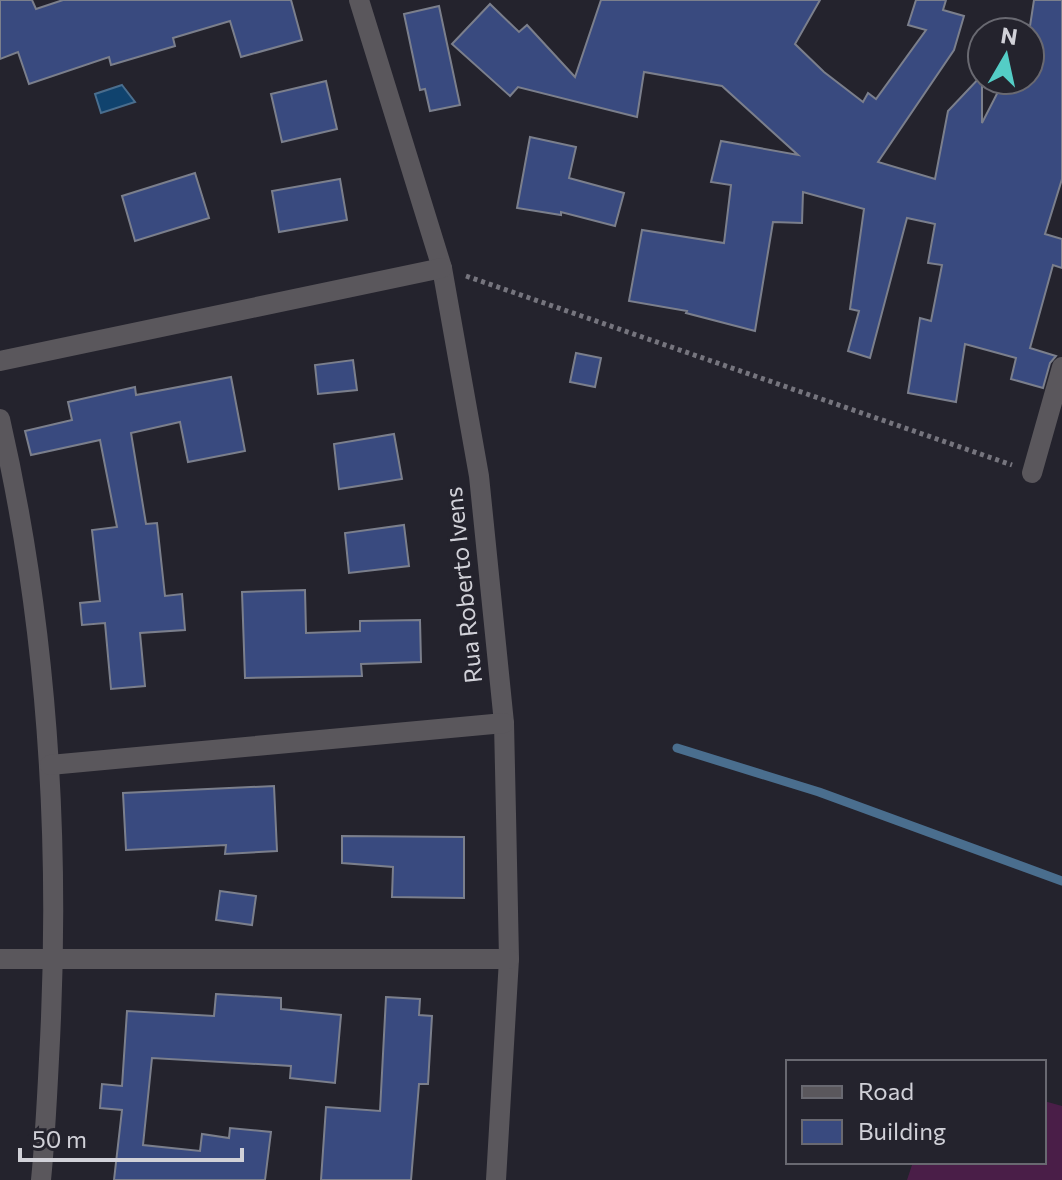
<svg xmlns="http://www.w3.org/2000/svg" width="1062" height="1180" viewBox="0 0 1062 1180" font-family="Commissioner,sans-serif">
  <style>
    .green { fill: #4a1e48 }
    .water { fill: #10436e; stroke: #4a6e8e; stroke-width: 2 }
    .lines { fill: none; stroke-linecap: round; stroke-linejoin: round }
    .stream { stroke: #4a6e8e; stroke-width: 9 }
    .building { fill: #394a7f; stroke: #7b7f8c; stroke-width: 2 }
    .path { stroke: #76757e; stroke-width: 5; stroke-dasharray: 4 4; stroke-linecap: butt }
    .minor { stroke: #5a575c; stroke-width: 20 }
    .labels { text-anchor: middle; stroke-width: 6; stroke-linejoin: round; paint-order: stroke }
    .street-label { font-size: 24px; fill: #d1d1d8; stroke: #24232d }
  </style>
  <rect width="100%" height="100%" fill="#24232d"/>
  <!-- green -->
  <polygon class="green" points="1044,1101 1062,1106 1062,1180 907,1180 913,1162 1044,1162"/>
  <!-- water -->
  <polygon class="water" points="122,85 135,102 101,113 95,94"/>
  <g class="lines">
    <!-- stream -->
    <polyline class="stream" points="677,748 819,792 1062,881"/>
  </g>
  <!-- building -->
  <g class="building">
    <polygon points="0,0 32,0 36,9 63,0 291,0 302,40 241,57 230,21 173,38 175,46 111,65 109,57 29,84 18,52 0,59"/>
    <polygon points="601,0 820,0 795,44 824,72 863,102 868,93 876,99 926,30 908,25 916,0 946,0 943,10 964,16 954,50 878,162 935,179 948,111 982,75 982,123 1004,80 1030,80 1030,26 1034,0 1062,0 1062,179 1045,234 1062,239 1062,268 1053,265 1030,348 1056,356 1050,363 1043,388 1011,379 1016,358 965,344 956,402 908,393 920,318 931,321 942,265 928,263 935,224 907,218 870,358 848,351 859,311 850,309 864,209 803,192 802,223 773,222 755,331 686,313 687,311 629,301 642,230 724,243 731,185 711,182 721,141 798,155 722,86 644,72 637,117 518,87 510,96 452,44 490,4 519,32 527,25 575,77"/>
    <polygon points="439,6 460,105 430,111 425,89 420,90 404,14"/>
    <polygon points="326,81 337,129 282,142 271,94"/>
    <polygon points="530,137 576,147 569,178 624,193 615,226 561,212 561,215 517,208"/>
    <polygon points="195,173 209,218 135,241 122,196"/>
    <polygon points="340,179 347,220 279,232 272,191"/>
    <polygon points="576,353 601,358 595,387 570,382"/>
    <polygon points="353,360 357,390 318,394 315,365"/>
    <polygon points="231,377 245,451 188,462 180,422 131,433 146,524 157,523 165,596 182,594 185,630 140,633 145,686 111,689 105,623 82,625 80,603 100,601 92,530 117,527 100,440 31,455 25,431 72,420 68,402 135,387 136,395"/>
    <polygon points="394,434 402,479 339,489 334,444"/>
    <polygon points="404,525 409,566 349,573 345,533"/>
    <polygon points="305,590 306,633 360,631 360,621 420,620 421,662 361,664 362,676 245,678 242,592"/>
    <polygon points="274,786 277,851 225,854 226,845 126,850 123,793"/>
    <polygon points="342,836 464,837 464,898 392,897 393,867 342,863"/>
    <polygon points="220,891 256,896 252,925 216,920"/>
    <polygon points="216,994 281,998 281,1009 341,1015 335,1083 290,1078 291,1066 152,1058 143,1145 200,1151 202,1134 229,1138 230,1128 271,1132 265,1180 114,1180 122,1110 100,1108 102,1084 122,1086 127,1011 214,1016"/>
    <polygon points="386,997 420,999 419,1015 432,1016 428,1084 419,1084 411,1180 321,1180 326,1107 380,1111"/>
  </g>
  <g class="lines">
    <!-- path -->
    <polyline class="path" points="466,276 1012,465"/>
    <!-- minor -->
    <g class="minor">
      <polyline points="359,0 442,268 479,476 504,723 506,814 509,959 496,1180"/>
      <polyline points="0,361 442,268"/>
      <path d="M 0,419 C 48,628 61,845 49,1059 C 47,1099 45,1140 41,1180"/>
      <polyline points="1032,473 1062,367"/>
      <polyline points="50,765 504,723"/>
      <polyline points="0,959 509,959"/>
    </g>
  </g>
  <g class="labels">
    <!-- street labels -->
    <g class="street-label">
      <text transform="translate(464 585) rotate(-96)" y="8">Rua Roberto Ivens</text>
    </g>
  </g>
  <!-- legend -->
  <rect x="786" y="1060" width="260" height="104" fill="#24232d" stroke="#696971" stroke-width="2"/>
  <rect x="802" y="1086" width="40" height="12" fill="#5a575c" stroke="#696971" stroke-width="2"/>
  <text x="858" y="1100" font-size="24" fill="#d1d1d8">Road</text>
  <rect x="802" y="1120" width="40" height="24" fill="#394a7f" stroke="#696971" stroke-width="2"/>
  <text x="858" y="1140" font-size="24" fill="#d1d1d8">Building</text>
  <!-- north arrow -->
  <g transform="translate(1006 56) rotate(9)"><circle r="38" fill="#24232d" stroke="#696971" stroke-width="2"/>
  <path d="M0-6L14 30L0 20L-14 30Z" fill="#54cdc6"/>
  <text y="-12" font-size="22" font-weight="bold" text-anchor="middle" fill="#d1d1d8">N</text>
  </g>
  <!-- scale -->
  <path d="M20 1148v12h222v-12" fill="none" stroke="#d1d1d8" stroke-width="4"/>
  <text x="32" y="1148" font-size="24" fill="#d1d1d8" stroke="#24232d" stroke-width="6" paint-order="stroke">50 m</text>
</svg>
